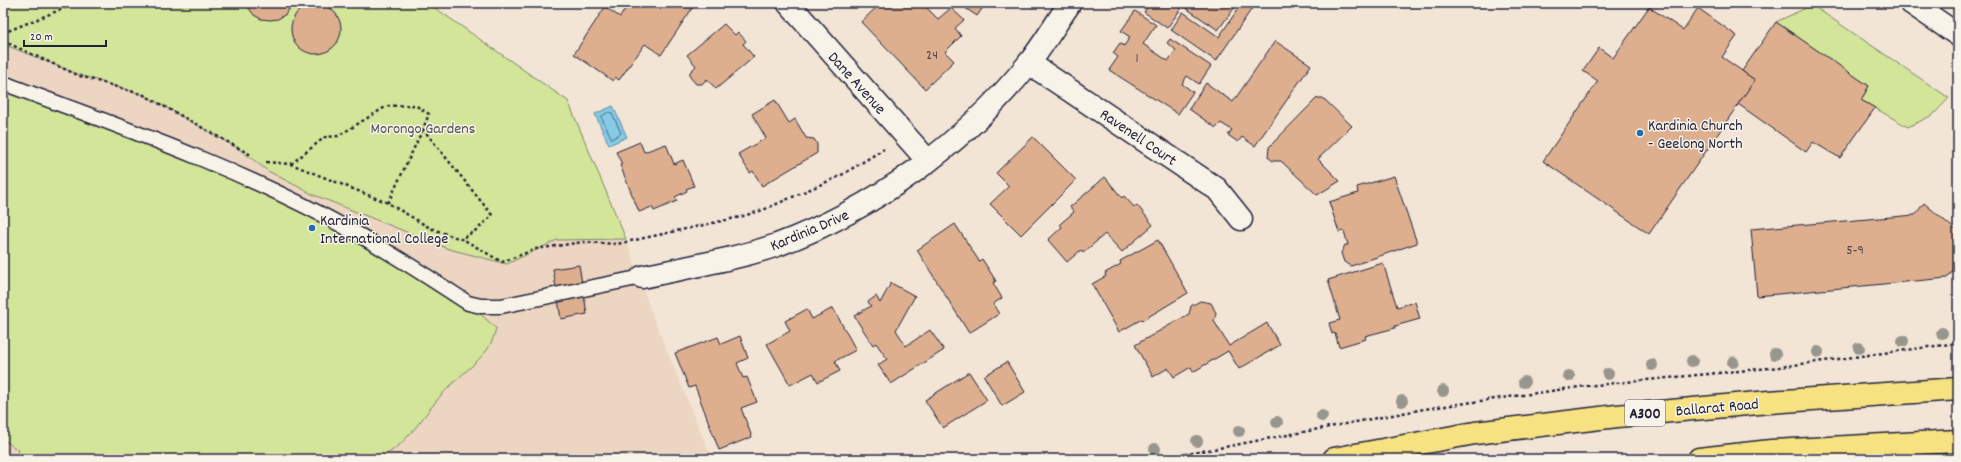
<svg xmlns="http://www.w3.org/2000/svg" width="1961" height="462" viewBox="0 0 1961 462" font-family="Dekko,sans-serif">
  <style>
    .built { fill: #ecd5c1 }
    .green { fill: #d3e598; stroke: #7a846a }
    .water { fill: #85cbe6; stroke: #5d87a2 }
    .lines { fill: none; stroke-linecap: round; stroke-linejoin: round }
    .shore { stroke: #4a667f; stroke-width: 1 }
    .building { fill: #ddaf8f; stroke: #22223b }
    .lane-casing { stroke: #22223b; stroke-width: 17 }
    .street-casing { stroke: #22223b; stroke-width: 25 }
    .secondary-casing { stroke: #22223b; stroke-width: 25 }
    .highway-casing { stroke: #22223b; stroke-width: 25 }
    .path { stroke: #22223b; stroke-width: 2.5; stroke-dasharray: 3 3; stroke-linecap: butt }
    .lane { stroke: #f7f3e8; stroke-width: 14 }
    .street { stroke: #f7f3e8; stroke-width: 22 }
    .secondary { stroke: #f7f3e8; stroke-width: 22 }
    .highway { stroke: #f7e281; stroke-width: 22 }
    .tree { fill: #98958d }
    .poi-dot { fill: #1f6fb2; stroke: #f7f3e8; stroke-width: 1.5 }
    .labels { text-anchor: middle; stroke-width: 3; stroke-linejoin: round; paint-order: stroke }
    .number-label { font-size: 14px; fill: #514550 }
    .shield { fill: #f7f3e8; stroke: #62616f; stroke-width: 1 }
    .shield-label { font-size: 15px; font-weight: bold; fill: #22223b }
    .street-label { font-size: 16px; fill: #22223b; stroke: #f7f3e8 }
    .poi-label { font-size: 16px; fill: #22223b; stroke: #f7f3e8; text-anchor: start }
    .park-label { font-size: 16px; fill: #4e5352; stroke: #f7f3e8 }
  </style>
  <rect width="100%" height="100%" fill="#f2e5d6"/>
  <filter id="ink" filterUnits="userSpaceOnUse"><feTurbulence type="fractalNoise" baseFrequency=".025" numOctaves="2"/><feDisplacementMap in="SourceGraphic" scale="8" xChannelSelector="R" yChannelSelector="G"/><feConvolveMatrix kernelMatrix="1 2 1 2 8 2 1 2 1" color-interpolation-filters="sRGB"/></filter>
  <g filter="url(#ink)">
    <!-- built -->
    <polygon class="built" points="3,3 428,3 568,101 627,242 653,317 712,459 3,459"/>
    <!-- green -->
    <g class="green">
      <polygon points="3,3 428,3 568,101 626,239 557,240 507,264 449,249 314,195 268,171 239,149 144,95 80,75 3,44"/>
      <polygon points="1812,5 1949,98 1933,115 1908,127 1861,100 1869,86 1776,22"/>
      <path d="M 3,83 L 261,185 L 468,303 L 496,328 C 494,336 492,343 487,350 C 476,364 462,374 449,387 C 425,410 409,447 376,459 L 12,459 L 19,451 L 3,439 Z"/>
    </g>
    <!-- water -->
    <polygon class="water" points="613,106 627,137 609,145 595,114"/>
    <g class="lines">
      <!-- shore -->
      <polygon class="shore" points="609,112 612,113 621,133 612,139 601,117"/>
    </g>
    <!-- building -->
    <g class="building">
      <polygon points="245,3 293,3 286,14 278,19 270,20 261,19 254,15"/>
      <polygon points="629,3 636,3 639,6 641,3 688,3 693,7 661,55 645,44 619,80 615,77 613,81 574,54 605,7 620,17"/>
      <polygon points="881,3 922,3 938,19 951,8 964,20 955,28 961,36 945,52 954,61 925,89 861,22"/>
      <polygon points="958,3 986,3 977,16"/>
      <polygon points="1150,3 1238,3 1218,30 1183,6 1167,28 1144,12"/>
      <polygon points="1242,3 1247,3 1253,7 1216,61 1171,30 1183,12 1219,37"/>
      <circle cx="316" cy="29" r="25"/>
      <polygon points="1649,7 1683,30 1698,8 1737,36 1722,57 1755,80 1649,234 1543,161 1598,81 1583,71 1599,48 1613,58"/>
      <polygon points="1135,11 1156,25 1143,44 1168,61 1176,50 1167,43 1170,39 1211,66 1199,84 1187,76 1182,84 1193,92 1178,114 1109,70 1118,57 1113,53 1120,43 1124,46 1130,37 1121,31"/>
      <polygon points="1776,22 1869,86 1861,100 1875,108 1840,158 1813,142 1806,152 1738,104 1755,80 1742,71"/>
      <polygon points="724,24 735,35 738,32 746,41 743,44 754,57 716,89 707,79 702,84 696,84 690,77 690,72 696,66 687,55"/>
      <polygon points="1275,41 1311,65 1255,146 1242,137 1238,142 1228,135 1232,130 1221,123 1216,128 1189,109 1206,83 1233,102"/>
      <polygon points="1317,98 1323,98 1352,126 1318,159 1340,181 1317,195 1281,161 1273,161 1268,157 1269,147"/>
      <polygon points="775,100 789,123 795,119 806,138 814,139 817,144 817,153 762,186 753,171 750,173 738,154 766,138 752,114"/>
      <polygon points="1033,137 1076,180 1021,235 990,204 1009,186 996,173"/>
      <polygon points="640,142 644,152 666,144 674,164 683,160 694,186 686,189 687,191 675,197 677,201 654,211 652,207 639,212 620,165 622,164 616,152"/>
      <polygon points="1394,176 1417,243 1351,266 1344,262 1341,253 1345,245 1348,245 1344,231 1339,232 1329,202 1358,193 1357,187"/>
      <polygon points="1105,177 1122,198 1124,196 1134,207 1137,205 1153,225 1122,252 1105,234 1083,253 1081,250 1067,262 1048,240 1062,227 1060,224 1074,212 1070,207"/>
      <polygon points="1924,203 1958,232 1958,265 1947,278 1757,296 1751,229 1915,215"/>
      <polygon points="955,224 979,261 982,259 996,281 993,283 1002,298 993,304 999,314 969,333 917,250"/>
      <polygon points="1158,240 1188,293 1143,320 1142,319 1119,332 1092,284 1106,276 1105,273 1121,264 1120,261"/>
      <polygon points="1383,263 1397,307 1415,302 1420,319 1395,326 1395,328 1365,336 1366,339 1339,347 1335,333 1332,334 1329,323 1340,320 1328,280"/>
      <polygon points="579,265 587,314 561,319 553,269"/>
      <polygon points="891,283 915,296 896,330 906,346 930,330 944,350 891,384 878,365 887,359 876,343 873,345 854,316 871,306 868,302 876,296 880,303"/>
      <polygon points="1200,301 1211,303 1216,313 1214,321 1229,346 1267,323 1280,345 1239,369 1228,351 1193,372 1191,367 1174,377 1168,368 1153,377 1135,345 1189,314 1191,306"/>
      <polygon points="833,308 856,350 835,361 840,371 818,382 813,373 790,385 767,344 790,331 785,321 807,309 812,319"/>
      <polygon points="740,336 748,358 737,363 743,378 747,377 757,402 741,408 752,437 719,450 695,386 689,388 675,353 718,337 721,344"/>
      <polygon points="1007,362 1025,392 1002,406 984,376"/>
      <polygon points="969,372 987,400 943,428 925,400"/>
    </g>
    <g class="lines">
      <!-- lane casing -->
      <g class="lane-casing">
        <path id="lane" d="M 3,83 C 121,127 242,169 352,231 C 392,253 430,278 468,303 L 481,306 L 501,306 L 642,277"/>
      </g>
      <!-- street casing -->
      <g class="street-casing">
        <g id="street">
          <polyline points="788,3 928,161"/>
          <polyline points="1029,63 1217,189 1241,219"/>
          <path d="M 642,277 C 687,267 733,260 777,245 C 874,209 964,144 1029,63 C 1044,44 1056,23 1070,3"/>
        </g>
      </g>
      <!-- secondary casing -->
      <g class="secondary-casing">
        <polyline id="secondary" points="1911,3 1958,35"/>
      </g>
      <!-- highway casing -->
      <g class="highway-casing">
        <g id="highway">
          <polyline points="1334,459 1475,433 1617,416 1769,402 1958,389"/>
          <polyline points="1699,459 1771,451 1958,441"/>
        </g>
      </g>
      <!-- path -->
      <g class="path">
        <polyline points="3,33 77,3"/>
        <polyline points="3,41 80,76 144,95 251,155"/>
        <polyline points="266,162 291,164 388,203 430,228 466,241 502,262 536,249 583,242 617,244 740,217 763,210 840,176 884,149"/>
        <polyline points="291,164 325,137 338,136 387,106 415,105 429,114 423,129 492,215 478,229 461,239"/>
        <polyline points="388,203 423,129"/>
        <polyline points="1161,459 1424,409 1586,386 1779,367 1958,343"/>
      </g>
      <!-- lane -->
      <use href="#lane" class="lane"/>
      <!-- street -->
      <use href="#street" class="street"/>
      <!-- secondary -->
      <use href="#secondary" class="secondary"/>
      <!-- highway -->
      <use href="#highway" class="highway"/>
    </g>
    <!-- trees -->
    <g class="tree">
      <circle cx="1942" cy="333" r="6"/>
      <circle cx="1903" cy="341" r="6"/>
      <circle cx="1859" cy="348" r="6"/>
      <circle cx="1818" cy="352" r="6"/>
      <circle cx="1775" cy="354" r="6"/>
      <circle cx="1692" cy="361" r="6"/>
      <circle cx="1733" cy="362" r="6"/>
      <circle cx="1652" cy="365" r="6"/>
      <circle cx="1608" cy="374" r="6"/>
      <circle cx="1569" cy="376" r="6"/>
      <circle cx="1524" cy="382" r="6"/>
      <circle cx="1443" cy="391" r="6"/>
      <circle cx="1402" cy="401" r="6"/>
      <circle cx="1322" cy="416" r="6"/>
      <circle cx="1277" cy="422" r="6"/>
      <circle cx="1239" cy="431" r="6"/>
      <circle cx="1197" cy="441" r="6"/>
      <circle cx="1155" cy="449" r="6"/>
    </g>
  </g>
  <!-- markers -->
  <g class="poi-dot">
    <circle cx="1640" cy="133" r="4"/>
    <circle cx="312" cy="228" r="4"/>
  </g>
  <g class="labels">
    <!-- number labels -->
    <g class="number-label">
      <text x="932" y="59">24</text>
      <text x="1137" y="62">1</text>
      <text x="1855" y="254">5-9</text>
    </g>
    <!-- shield labels -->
    <rect class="shield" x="1625" y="400" width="40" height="26" rx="3"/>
    <g class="shield-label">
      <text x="1645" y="418">A300</text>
    </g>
    <!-- street labels -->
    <g class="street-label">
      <text transform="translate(858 82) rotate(48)" y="6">Dane Avenue</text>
      <text transform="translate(1139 136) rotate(34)" y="6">Ravenell Court</text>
      <text transform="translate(809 229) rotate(-23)" y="6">Kardinia Drive</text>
      <text transform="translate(1717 406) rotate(-5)" y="6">Ballarat Road</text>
    </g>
    <!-- poi labels -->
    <g class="poi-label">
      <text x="1648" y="130">Kardinia Church<tspan x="1648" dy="18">- Geelong North</tspan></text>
      <text x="320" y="225">Kardinia<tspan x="320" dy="18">International College</tspan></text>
    </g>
    <!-- park labels -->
    <g class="park-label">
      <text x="423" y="133">Morongo Gardens</text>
    </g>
  </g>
  <!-- margin -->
  <rect width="1961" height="462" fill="none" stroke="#f7f3e8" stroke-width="16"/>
  <rect x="8" y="8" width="1945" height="446" fill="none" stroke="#22223b" stroke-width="1.5" filter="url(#ink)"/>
  <!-- scale -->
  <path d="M24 40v6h82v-6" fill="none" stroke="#22223b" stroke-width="2"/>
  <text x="30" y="40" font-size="12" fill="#22223b" stroke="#f7f3e8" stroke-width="3" paint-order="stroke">20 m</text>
</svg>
